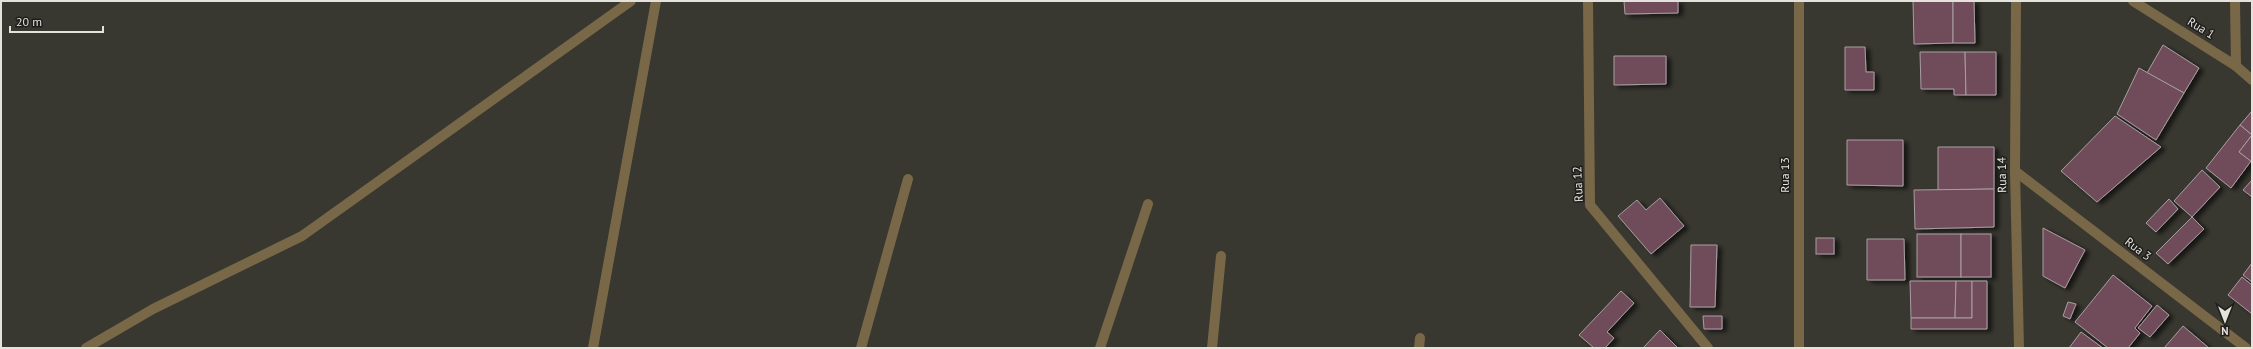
<svg xmlns="http://www.w3.org/2000/svg" width="2253" height="349" viewBox="0 0 2253 349" font-family="'PT Sans',sans-serif">
  <style>
    .building { fill: #704c5a; stroke: #a89ea2; filter: url(#shadow) }
    .lines { fill: none; stroke-linecap: round; stroke-linejoin: round }
    .lane { stroke: #796848; stroke-width: 10 }
    .street { stroke: #796848; stroke-width: 10 }
    .labels { text-anchor: middle; stroke-width: 3; stroke-linejoin: round; paint-order: stroke }
    .street-label { font-size: 12px; fill: #e3e2dd; stroke: #1f1e1b }
  </style>
  <defs>
    <filter id="shadow"><feDropShadow dx="4.5" dy="2.5" stdDeviation="2" flood-color="#0009"/></filter>
  </defs>
  <rect width="100%" height="100%" fill="#383730"/>
  <!-- building -->
  <g class="building">
    <polygon points="1624,1 1678,1 1678,13 1625,14"/>
    <polygon points="1913,1 1953,1 1953,43 1914,44"/>
    <polygon points="1953,1 1974,1 1975,43 1953,43"/>
    <polygon points="2163,45 2199,68 2184,93 2147,73"/>
    <polygon points="1845,47 1865,47 1866,72 1874,72 1874,90 1845,90"/>
    <polygon points="1920,52 1965,52 1966,95 1954,95 1954,89 1921,89"/>
    <polygon points="1965,52 1996,52 1996,95 1966,95"/>
    <polygon points="1614,56 1666,56 1666,84 1614,85"/>
    <polygon points="2139,68 2184,93 2156,140 2117,114"/>
    <polygon points="2252,111 2252,135 2240,125"/>
    <polygon points="2115,116 2161,147 2097,202 2061,171"/>
    <polygon points="2240,125 2252,135 2239,152 2251,161 2231,188 2206,168"/>
    <polygon points="2252,135 2252,162 2239,152"/>
    <polygon points="1847,140 1903,140 1903,186 1847,185"/>
    <polygon points="1938,147 1994,147 1994,189 1938,190"/>
    <polygon points="2202,170 2220,187 2192,217 2174,201"/>
    <polygon points="2252,180 2252,197 2243,190"/>
    <polygon points="1994,189 1994,227 1915,229 1914,190"/>
    <polygon points="1660,198 1684,226 1651,254 1618,216 1637,200 1646,210"/>
    <polygon points="2169,199 2178,209 2156,232 2146,223"/>
    <polygon points="2192,217 2204,229 2168,264 2156,253"/>
    <polygon points="2043,228 2085,250 2065,288 2043,276"/>
    <rect x="1917" y="234" width="44" height="43"/>
    <rect x="1961" y="234" width="30" height="43"/>
    <rect x="1816" y="238" width="18" height="16"/>
    <polygon points="1867,239 1904,239 1905,280 1867,280"/>
    <polygon points="1691,245 1717,245 1715,307 1690,307"/>
    <polygon points="2252,263 2252,282 2243,275"/>
    <polygon points="2113,275 2152,306 2135,328 2140,333 2128,348 2108,348 2075,322"/>
    <polygon points="2242,277 2252,285 2252,314 2228,295"/>
    <polygon points="1910,281 1956,281 1955,318 1911,318"/>
    <polygon points="1956,281 1972,281 1972,318 1955,318"/>
    <polygon points="1972,281 1987,281 1987,329 1911,329 1911,318 1972,318"/>
    <polygon points="1621,291 1634,303 1607,332 1614,338 1605,348 1594,348 1579,335"/>
    <polygon points="2068,302 2076,304 2070,319 2063,316"/>
    <polygon points="2157,305 2169,315 2150,337 2138,328"/>
    <polygon points="1703,316 1722,316 1722,329 1704,329"/>
    <polygon points="2183,326 2209,348 2164,348"/>
    <polygon points="1660,330 1678,348 1643,348"/>
    <polygon points="2081,332 2103,348 2069,348"/>
  </g>
  <g class="lines">
    <!-- lane -->
    <g class="lane">
      <polyline points="86,348 153,309 302,236 631,1"/>
      <polyline points="593,348 656,1"/>
      <polyline points="861,348 908,179"/>
      <polyline points="1100,348 1148,204"/>
      <polyline points="1212,348 1221,256"/>
      <polyline points="1419,348 1420,338"/>
    </g>
    <!-- street -->
    <g class="street">
      <polyline points="1588,1 1590,205 1708,348"/>
      <polyline points="1799,1 1799,348"/>
      <polyline points="2016,1 2015,171 2019,348"/>
      <polyline points="2133,1 2236,66 2252,80"/>
      <polyline points="2235,1 2236,66"/>
      <polyline points="2015,171 2246,348"/>
    </g>
  </g>
  <g class="labels">
    <!-- street labels -->
    <g class="street-label">
      <text transform="translate(2201 28) rotate(32)" y="4">Rua 1</text>
      <text transform="translate(1785 175) rotate(-90)" y="4">Rua 13</text>
      <text transform="translate(2002 175) rotate(-91)" y="4">Rua 14</text>
      <text transform="translate(1578 184) rotate(-93)" y="4">Rua 12</text>
      <text transform="translate(2138 249) rotate(38)" y="4">Rua 3</text>
    </g>
  </g>
  <!-- border -->
  <rect width="2253" height="349" fill="none" stroke="#e3e2dd" stroke-width="4"/>
  <!-- north arrow -->
  <g transform="translate(2225 321) rotate(180)" stroke="#1f1e1b" stroke-width="3" paint-order="stroke">
  <path d="M0-3L7 15L0 10L-7 15Z" fill="#e3e2dd"/>
  <text y="-6" font-size="11" font-weight="bold" text-anchor="middle" fill="#e3e2dd">N</text>
  </g>
  <!-- scale -->
  <path d="M10 26v6h93v-6" fill="none" stroke="#e3e2dd" stroke-width="2"/>
  <text x="16" y="26" font-size="12" fill="#e3e2dd" stroke="#1f1e1b" stroke-width="3" paint-order="stroke">20 m</text>
</svg>
